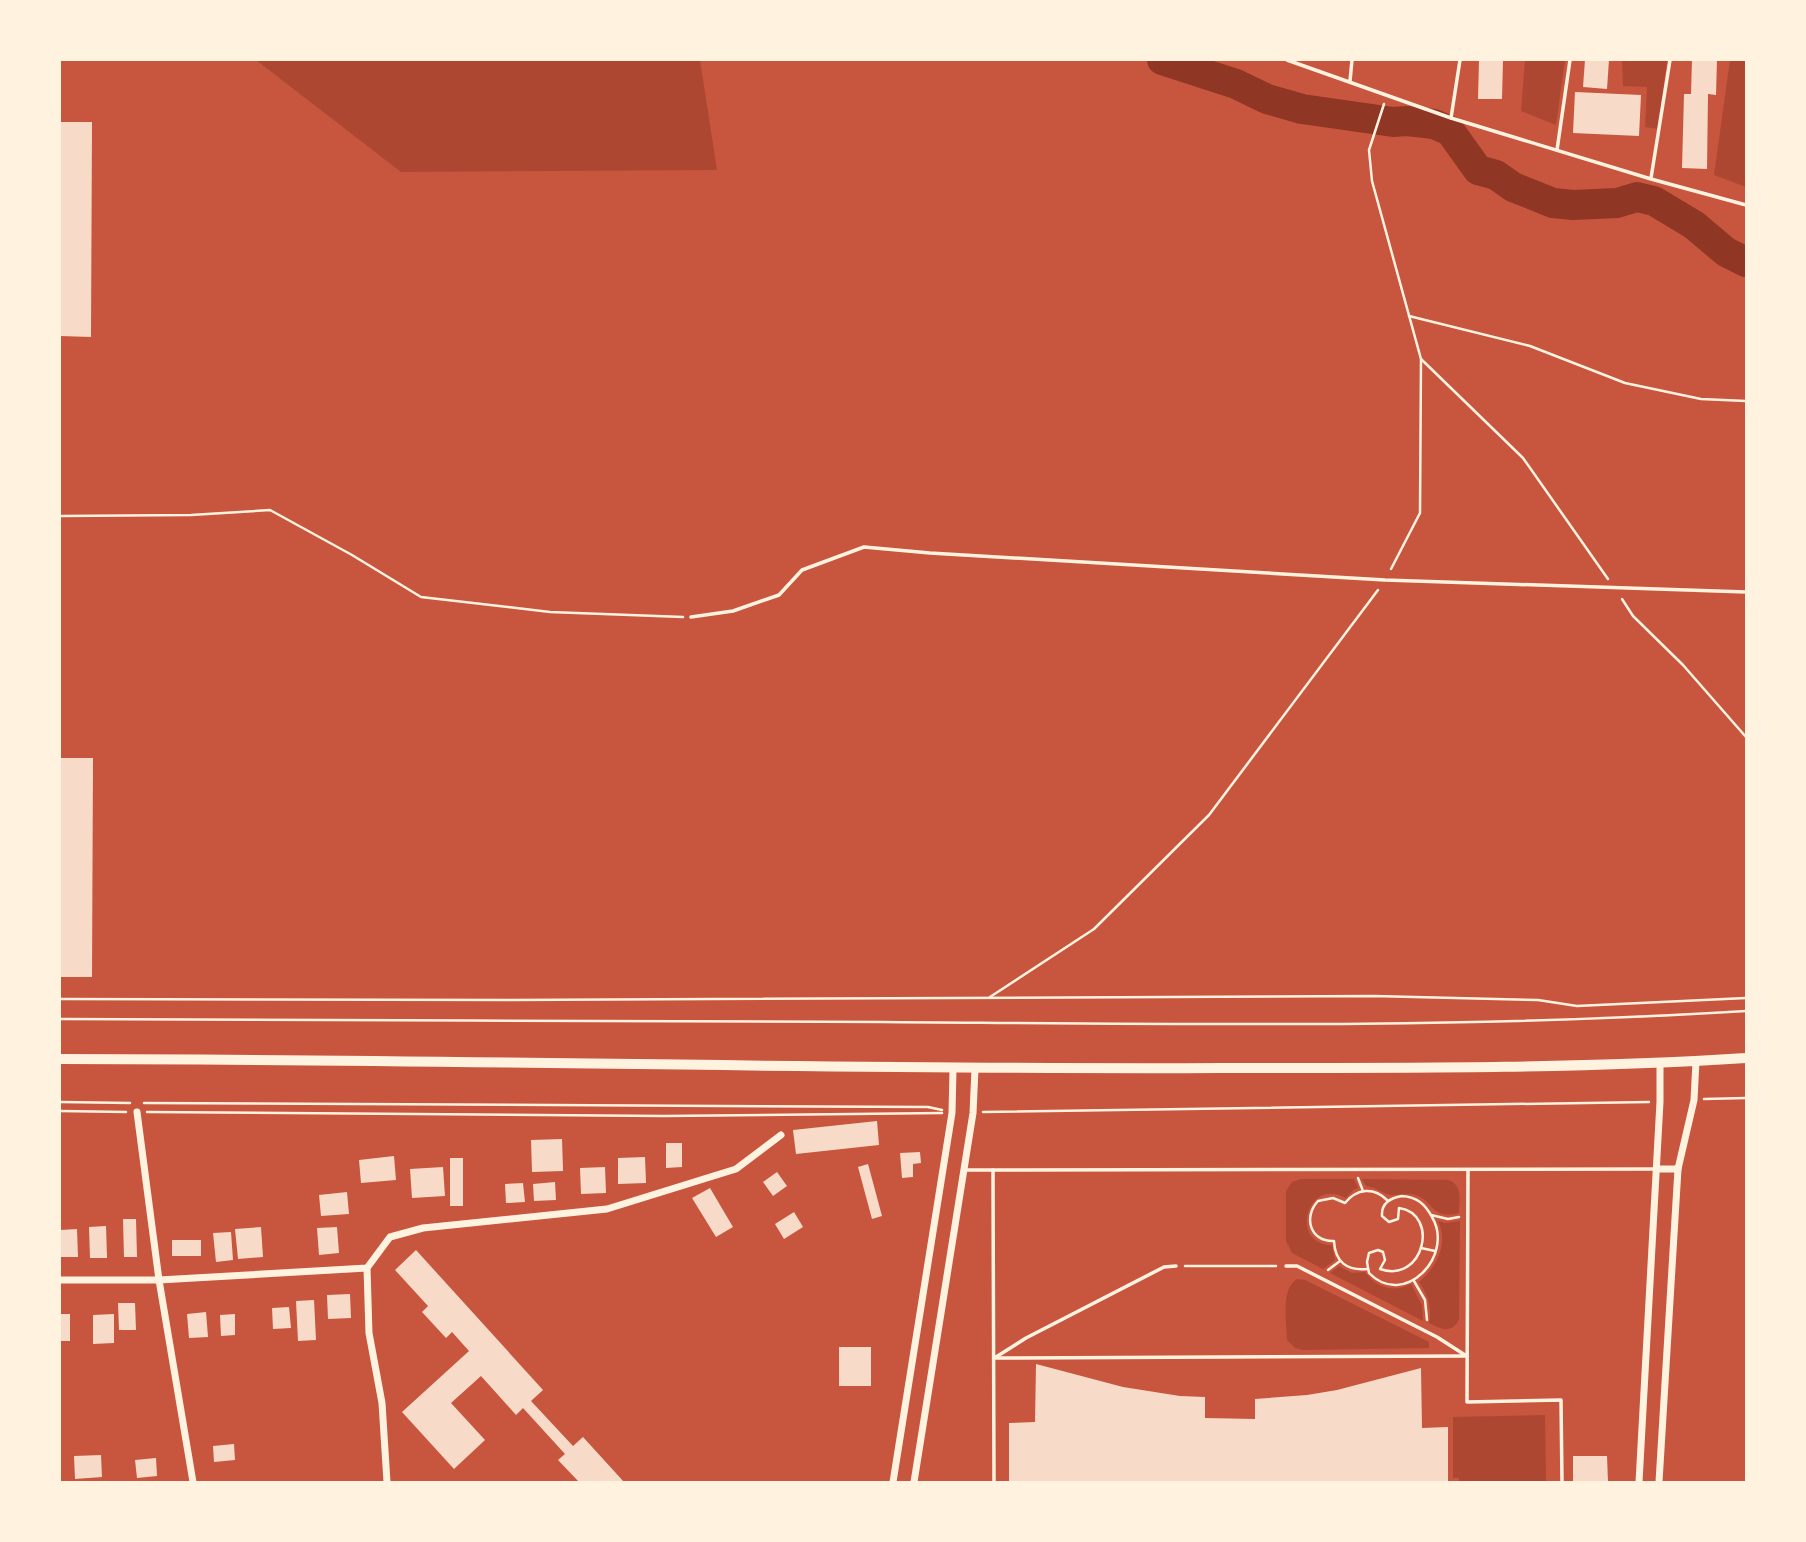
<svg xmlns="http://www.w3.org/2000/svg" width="1806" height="1542" viewBox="0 0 1806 1542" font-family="'Libre Baskerville',serif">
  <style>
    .green { fill: #ae4732 }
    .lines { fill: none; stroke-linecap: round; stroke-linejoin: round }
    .river { stroke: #8f3625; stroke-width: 30 }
    .building { fill: #f7dbc8 }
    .path { stroke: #fff3e0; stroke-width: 2.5 }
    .service { stroke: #fff3e0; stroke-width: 3.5 }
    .minor { stroke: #fff3e0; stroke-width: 7 }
    .secondary { stroke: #fff3e0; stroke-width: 10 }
  </style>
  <rect width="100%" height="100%" fill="#c8553d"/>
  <!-- green -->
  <g class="green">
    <polygon points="256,60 700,60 717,170 401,172"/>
    <polygon points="1525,60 1565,60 1556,125 1521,111"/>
    <polygon points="1622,60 1667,60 1658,129 1645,127 1647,87 1623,86"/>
    <polygon points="1730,60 1746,60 1746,187 1714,175"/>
    <path d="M 1301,1179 L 1354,1179 L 1358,1188 L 1353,1190 L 1346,1198 C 1306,1176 1289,1245 1332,1245 L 1335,1260 L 1323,1269 L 1292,1253 L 1286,1241 L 1286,1191 L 1292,1182 Z"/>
    <path d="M 1362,1179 L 1449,1180 C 1463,1186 1459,1200 1459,1213 C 1430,1220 1435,1201 1415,1195 C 1406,1192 1394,1197 1387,1194 C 1379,1191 1375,1187 1366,1186 Z"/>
    <path d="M 1438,1221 L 1445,1223 L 1460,1221 L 1459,1320 C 1451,1334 1441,1329 1429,1323 C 1432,1307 1428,1295 1419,1282 C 1437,1267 1449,1243 1438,1221 Z"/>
    <path d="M 1339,1266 L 1352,1273 L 1365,1272 C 1376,1288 1394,1293 1411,1284 L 1422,1305 L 1423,1321 L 1330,1273 Z"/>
    <path d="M 1297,1279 L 1305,1280 L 1429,1342 L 1429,1348 L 1303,1350 L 1295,1348 L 1287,1340 C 1287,1321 1280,1290 1297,1279 Z"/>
    <polygon points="1545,1415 1546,1482 1459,1482 1459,1478 1453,1478 1453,1417"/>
  </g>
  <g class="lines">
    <!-- river -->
    <polyline class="river" points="1162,60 1236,84 1267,99 1302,109 1393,122 1407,121 1434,124 1450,131 1478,170 1496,175 1513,187 1553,203 1573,205 1617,203 1637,197 1654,201 1694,225 1726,252 1746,262"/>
  </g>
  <!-- building -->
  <g class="building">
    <polygon points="1479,60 1503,60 1502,99 1478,99"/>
    <polygon points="1585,60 1609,60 1607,89 1583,87"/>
    <polygon points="1692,60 1717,60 1716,95 1708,94 1707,169 1682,168 1684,94 1691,94"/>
    <polygon points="1575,92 1641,95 1639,136 1573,133"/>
    <polygon points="60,122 92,122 91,337 60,336"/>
    <polygon points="60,758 93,758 92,977 60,977"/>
    <polygon points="877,1121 879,1145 796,1154 793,1130"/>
    <polygon points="562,1139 563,1171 532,1172 531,1140"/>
    <polygon points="666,1143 682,1143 682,1167 666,1168"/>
    <polygon points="920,1152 921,1163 913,1164 913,1177 902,1178 900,1153"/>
    <polygon points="394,1156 396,1180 361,1183 359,1160"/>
    <polygon points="645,1157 646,1183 618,1184 618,1158"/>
    <rect x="450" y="1158" width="13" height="48"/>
    <polygon points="868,1164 882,1216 872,1219 858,1167"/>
    <polygon points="443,1167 445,1196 412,1198 410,1169"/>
    <polygon points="605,1167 606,1193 581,1194 580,1168"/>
    <polygon points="777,1172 787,1186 773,1196 763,1182"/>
    <polygon points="555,1182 556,1200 534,1201 533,1184"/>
    <polygon points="523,1183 525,1202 506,1203 505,1184"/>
    <polygon points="710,1188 733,1227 716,1237 692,1198"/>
    <polygon points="347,1192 349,1214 321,1216 319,1195"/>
    <polygon points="794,1212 803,1227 784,1239 775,1224"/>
    <polygon points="123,1219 136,1219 137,1257 124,1257"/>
    <polygon points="106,1226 107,1258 90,1258 89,1227"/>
    <polygon points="261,1227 263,1257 238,1259 235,1229"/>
    <polygon points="337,1227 339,1253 319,1255 317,1228"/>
    <polygon points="77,1229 78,1257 60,1257 60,1230"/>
    <polygon points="231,1232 233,1260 216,1262 213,1233"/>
    <rect x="172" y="1240" width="29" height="16"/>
    <polygon points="416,1250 543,1390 531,1401 573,1446 583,1437 624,1482 579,1482 558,1460 565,1454 523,1408 516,1415 481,1376 451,1403 485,1440 454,1469 402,1412 469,1351 452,1332 446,1338 422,1312 428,1306 395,1270"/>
    <polygon points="350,1294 351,1318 328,1319 327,1295"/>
    <polygon points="314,1300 316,1340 298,1341 296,1301"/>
    <polygon points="118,1303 135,1303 136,1330 119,1330"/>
    <polygon points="289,1307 291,1328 273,1329 272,1308"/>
    <polygon points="206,1312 208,1337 189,1338 187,1314"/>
    <rect x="60" y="1314" width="10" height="27"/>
    <polygon points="114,1314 114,1343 93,1344 93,1315"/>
    <polygon points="235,1314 235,1335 221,1336 220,1315"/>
    <rect x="839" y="1347" width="32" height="39"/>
    <polygon points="1036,1364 1123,1387 1180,1396 1205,1397 1205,1418 1255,1419 1255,1399 1307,1395 1337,1390 1421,1368 1422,1428 1448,1427 1448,1482 1009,1482 1009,1423 1035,1422"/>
    <polygon points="234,1444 235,1460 214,1462 213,1446"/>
    <polygon points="101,1455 102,1477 75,1479 74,1456"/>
    <polygon points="1573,1456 1607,1456 1608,1482 1573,1482"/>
    <polygon points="156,1458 157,1476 137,1478 135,1460"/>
  </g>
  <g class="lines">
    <!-- path -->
    <g class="path">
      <polyline points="1384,104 1369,150 1372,181 1421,359 1523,458 1608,579"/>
      <polyline points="1409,316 1530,346 1625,383 1701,399 1746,401"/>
      <polyline points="60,516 191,515 270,510 352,555 421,597 550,612 683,617"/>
      <polyline points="1391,569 1420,513 1421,359"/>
      <polyline points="1622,599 1633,616 1683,665 1746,737"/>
      <polyline points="990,997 1094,929 1209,815 1378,590"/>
      <polyline points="60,999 511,1000 1374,996 1538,1000 1577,1006 1746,998"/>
      <path d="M 60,1019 C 334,1022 608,1019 882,1022 C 1170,1024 1458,1029 1746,1011"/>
      <polyline points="1704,1099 1746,1098"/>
      <polyline points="60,1102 130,1103"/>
      <polyline points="144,1103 928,1107 942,1110"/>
      <polyline points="60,1111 126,1112"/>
      <polyline points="147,1112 664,1116 942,1113"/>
      <polyline points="983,1112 1649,1102"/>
      <polyline points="1358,1178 1363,1191"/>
      <path d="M 1402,1196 C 1417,1197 1425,1204 1432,1217 C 1455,1256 1404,1309 1369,1273 L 1367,1262 L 1369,1253 L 1378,1250 L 1383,1252 L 1385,1260 L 1380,1269 C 1424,1284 1440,1214 1399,1208 L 1398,1219 L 1389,1222 L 1382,1216 C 1381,1203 1390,1198 1402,1196 Z"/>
      <polyline points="1431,1215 1448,1219 1459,1217"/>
      <polyline points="1421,1248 1435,1251"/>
      <polyline points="1185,1266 1276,1266"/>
      <path d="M 1367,1269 C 1347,1271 1335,1262 1334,1241 C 1310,1242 1303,1217 1318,1201 L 1333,1198 L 1345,1203 C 1357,1188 1374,1187 1387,1200"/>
      <polyline points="1328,1270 1340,1261"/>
      <polyline points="1414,1281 1425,1300 1427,1320"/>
    </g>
    <!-- service -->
    <g class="service">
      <polyline points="1287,60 1451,118 1651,179 1746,205"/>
      <polyline points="1350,81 1352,60"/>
      <polyline points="1451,118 1460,60"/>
      <polyline points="1557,150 1570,60"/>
      <polyline points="1651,178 1670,60"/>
      <polyline points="691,617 733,611 779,595 802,570 864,547 930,553 1385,580 1746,592"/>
      <polyline points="966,1170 1655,1169"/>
      <polyline points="993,1170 994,1482"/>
      <polyline points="1468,1171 1467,1402 1561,1400 1562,1482"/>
      <polyline points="1286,1266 1297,1266 1437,1337 1465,1355"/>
      <polyline points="996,1357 1026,1338 1164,1267 1176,1266"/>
      <polyline points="994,1358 1467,1356"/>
    </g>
    <!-- minor -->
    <g class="minor">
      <polyline points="137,1112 159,1280 193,1482"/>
      <polyline points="1657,1169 1678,1169"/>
      <polyline points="367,1268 369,1333 382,1403 387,1482"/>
      <polyline points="60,1280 159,1280 367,1268 390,1237 423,1228 607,1209 736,1169 781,1135"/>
      <polyline points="893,1482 952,1113 953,1069"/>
      <polyline points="914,1482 973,1113 975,1069"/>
      <polyline points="1639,1482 1660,1102 1660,1063"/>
      <polyline points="1659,1482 1678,1169 1694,1100 1696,1061"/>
    </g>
    <!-- secondary -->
    <path class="secondary" d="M 60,1059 C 447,1059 834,1070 1221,1068 C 1396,1068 1572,1069 1746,1058"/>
  </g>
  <!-- border -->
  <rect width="1806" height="1542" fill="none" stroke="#fff3e0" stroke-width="122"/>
</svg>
